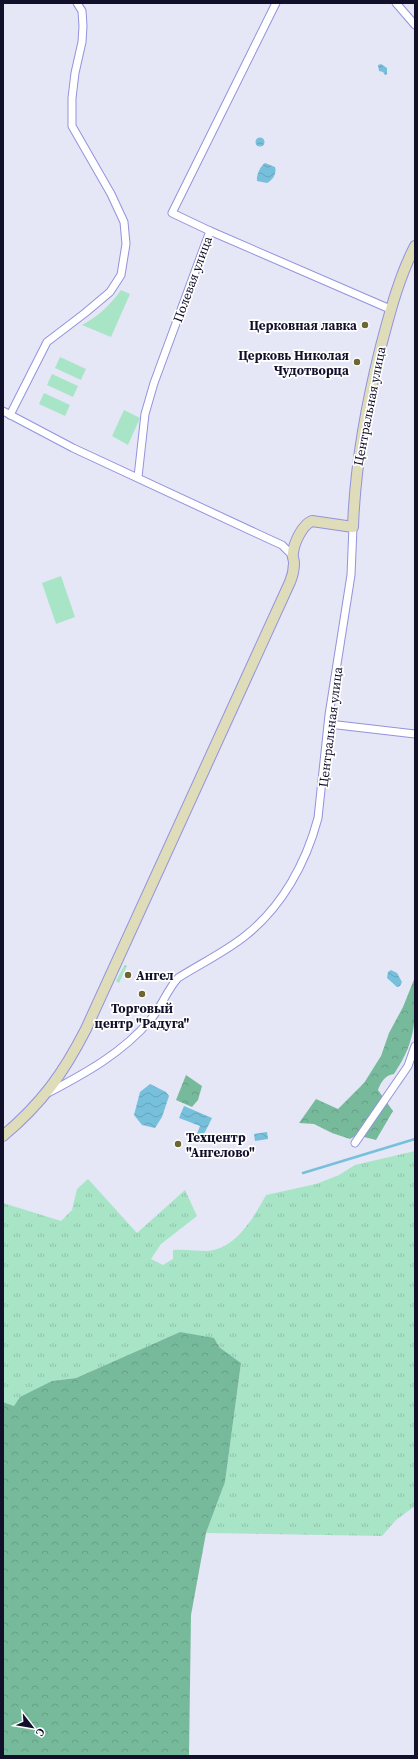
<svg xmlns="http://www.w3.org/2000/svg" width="418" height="1759" viewBox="0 0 418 1759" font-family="'Source Serif 4',serif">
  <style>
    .grass { fill: url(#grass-tufts) }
    .forest { fill: url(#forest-crowns) }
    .green { fill: #a8e5c7 }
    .water { fill: url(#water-waves) }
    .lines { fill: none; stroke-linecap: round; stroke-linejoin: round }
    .stream { stroke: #77c0db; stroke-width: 2.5 }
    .street-casing { stroke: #9393dd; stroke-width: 9 }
    .secondary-casing { stroke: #9393dd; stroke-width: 12 }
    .street { stroke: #fff; stroke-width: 7 }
    .secondary { stroke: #dfdcb9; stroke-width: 10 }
    .poi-dot { fill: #6c6633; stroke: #fff; stroke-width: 1.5 }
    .labels { text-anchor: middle; stroke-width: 3.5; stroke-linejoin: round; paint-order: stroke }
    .street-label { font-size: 13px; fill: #110f2a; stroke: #fff }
    .poi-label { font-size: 13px; font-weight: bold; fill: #110f2a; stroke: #fff; text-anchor: end }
  </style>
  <defs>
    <pattern id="grass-tufts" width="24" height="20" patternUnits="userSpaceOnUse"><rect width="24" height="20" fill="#a8e5c7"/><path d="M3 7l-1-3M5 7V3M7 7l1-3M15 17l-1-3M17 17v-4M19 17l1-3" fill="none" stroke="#90c3ab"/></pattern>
    <pattern id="forest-crowns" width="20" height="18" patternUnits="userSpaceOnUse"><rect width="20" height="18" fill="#77ba9b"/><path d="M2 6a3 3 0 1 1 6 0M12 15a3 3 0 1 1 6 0" fill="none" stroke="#669f86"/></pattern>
    <pattern id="water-waves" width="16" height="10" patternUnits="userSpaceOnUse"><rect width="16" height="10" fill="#77c0db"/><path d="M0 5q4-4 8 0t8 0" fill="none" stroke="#66a4bc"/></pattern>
  </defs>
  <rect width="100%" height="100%" fill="#e5e6f6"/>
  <!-- grass -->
  <g class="grass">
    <polygon points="126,965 127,966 119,983 116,981 124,966"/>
    <path d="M 415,1151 L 415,1506 L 396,1520 L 382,1536 L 206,1533 L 225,1482 L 241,1363 L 219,1347 L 180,1332 L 76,1378 L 52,1381 L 14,1406 L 3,1402 L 3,1203 L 61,1221 L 72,1210 L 77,1189 L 88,1179 L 137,1233 L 185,1190 L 197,1216 L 161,1244 L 151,1259 L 163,1265 L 173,1259 L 173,1250 C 184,1249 196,1251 207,1251 C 236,1249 254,1217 266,1195 L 316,1184 L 339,1175 L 355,1165 Z"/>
  </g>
  <!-- forest -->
  <g class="forest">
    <path d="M 415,977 C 415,1018 418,1038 394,1074 C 385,1075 381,1082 378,1090 L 393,1111 L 376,1140 L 357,1135 L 350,1139 L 332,1133 L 314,1124 L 299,1123 L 316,1099 L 338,1109 L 364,1083 L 381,1056 L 389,1033 L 403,1007 Z"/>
    <polygon points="186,1075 202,1086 198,1100 192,1107 176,1100"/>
    <polygon points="180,1332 214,1338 219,1347 241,1363 225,1482 206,1533 191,1615 189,1756 3,1756 3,1402 14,1406 20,1397 52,1381 76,1378"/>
  </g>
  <!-- green -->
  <g class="green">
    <path d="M 121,290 L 130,294 L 111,337 L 82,325 C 99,316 110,305 121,290 Z"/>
    <polygon points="60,357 86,369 81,380 55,368"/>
    <polygon points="52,374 78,386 73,397 47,385"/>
    <polygon points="44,393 70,405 65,416 39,404"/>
    <polygon points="124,410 140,418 128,445 112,436"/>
    <polygon points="61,576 75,617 56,624 42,583"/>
  </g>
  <!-- water -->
  <g class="water">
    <polygon points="381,64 387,68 387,74 385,75 383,72 379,71 378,65"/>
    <circle cx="260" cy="142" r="4.5"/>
    <path d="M 265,163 L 275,167 C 277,173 273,180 267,183 L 257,181 C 256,176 260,166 265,163 Z"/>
    <polygon points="391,970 397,973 402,982 400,986 397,987 387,978 388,972"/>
    <polygon points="150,1084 166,1092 169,1096 162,1117 155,1128 142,1125 134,1115 140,1092"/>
    <polygon points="184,1106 212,1118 202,1138 196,1136 200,1126 179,1118"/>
    <polygon points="267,1132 268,1139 255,1141 254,1134"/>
  </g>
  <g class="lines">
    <!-- stream -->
    <polyline class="stream" points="303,1173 415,1139"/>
    <!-- street casing -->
    <g class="street-casing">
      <g id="street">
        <polyline points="396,3 415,25"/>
        <polyline points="210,231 390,309"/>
        <polyline points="3,411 73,448 271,540 282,545 292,555"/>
        <polyline points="10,415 47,342 85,313 110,292 121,275 126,244 124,222 111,194 72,126 72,98 75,73 82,42 83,26 82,11 77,3"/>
        <polyline points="138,477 145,414 154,383 210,231 172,213 276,3"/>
        <polyline points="329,724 415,734"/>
        <path d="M 46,1094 C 84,1074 123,1053 151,1019 C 162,1006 167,990 178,978 C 200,964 225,952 245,936 C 282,907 306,863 318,818 L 329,715 L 351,575 L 353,527"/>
        <polyline points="355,1143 408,1066 415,1046"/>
      </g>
    </g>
    <!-- secondary casing -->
    <g class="secondary-casing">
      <path id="secondary" d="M 3,1136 C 42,1103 63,1074 86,1029 L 290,582 C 293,575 294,570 294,563 C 294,559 292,557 293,553 C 294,543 302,525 312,521 L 353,527 C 355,466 366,406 381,346 C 390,312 399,277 415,246"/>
    </g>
    <!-- street -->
    <use href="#street" class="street"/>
    <!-- secondary -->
    <use href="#secondary" class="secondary"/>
  </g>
  <!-- markers -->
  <g class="poi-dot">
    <circle cx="365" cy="325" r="4"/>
    <circle cx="357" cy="362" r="4"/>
    <circle cx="128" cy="975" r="4"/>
    <circle cx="142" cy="994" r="4"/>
    <circle cx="178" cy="1144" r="4"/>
  </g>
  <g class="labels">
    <!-- street labels -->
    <g class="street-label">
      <text transform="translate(192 279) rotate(-70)" y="5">Полевая улица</text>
      <text transform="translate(369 406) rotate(-79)" y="5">Центральная улица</text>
      <text transform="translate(330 727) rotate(-83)" y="5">Центральная улица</text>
    </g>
    <!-- poi labels -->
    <g class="poi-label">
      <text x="357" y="330">Церковная лавка</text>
      <text x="349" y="360">Церковь Николая<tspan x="349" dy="15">Чудотворца</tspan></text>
      <text x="136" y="980" text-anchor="start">Ангел</text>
      <text x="142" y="1013" text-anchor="middle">Торговый<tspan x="142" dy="15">центр "Радуга"</tspan></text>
      <text x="186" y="1142" text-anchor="start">Техцентр<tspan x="186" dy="15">"Ангелово"</tspan></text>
    </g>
  </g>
  <!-- border -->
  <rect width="418" height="1759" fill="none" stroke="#110f2a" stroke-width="8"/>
  <!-- north arrow -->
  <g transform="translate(32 1727) rotate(121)" stroke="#ffffff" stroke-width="3" paint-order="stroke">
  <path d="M0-3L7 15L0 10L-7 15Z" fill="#110f2a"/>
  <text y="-6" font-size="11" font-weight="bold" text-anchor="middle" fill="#110f2a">С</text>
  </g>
</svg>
